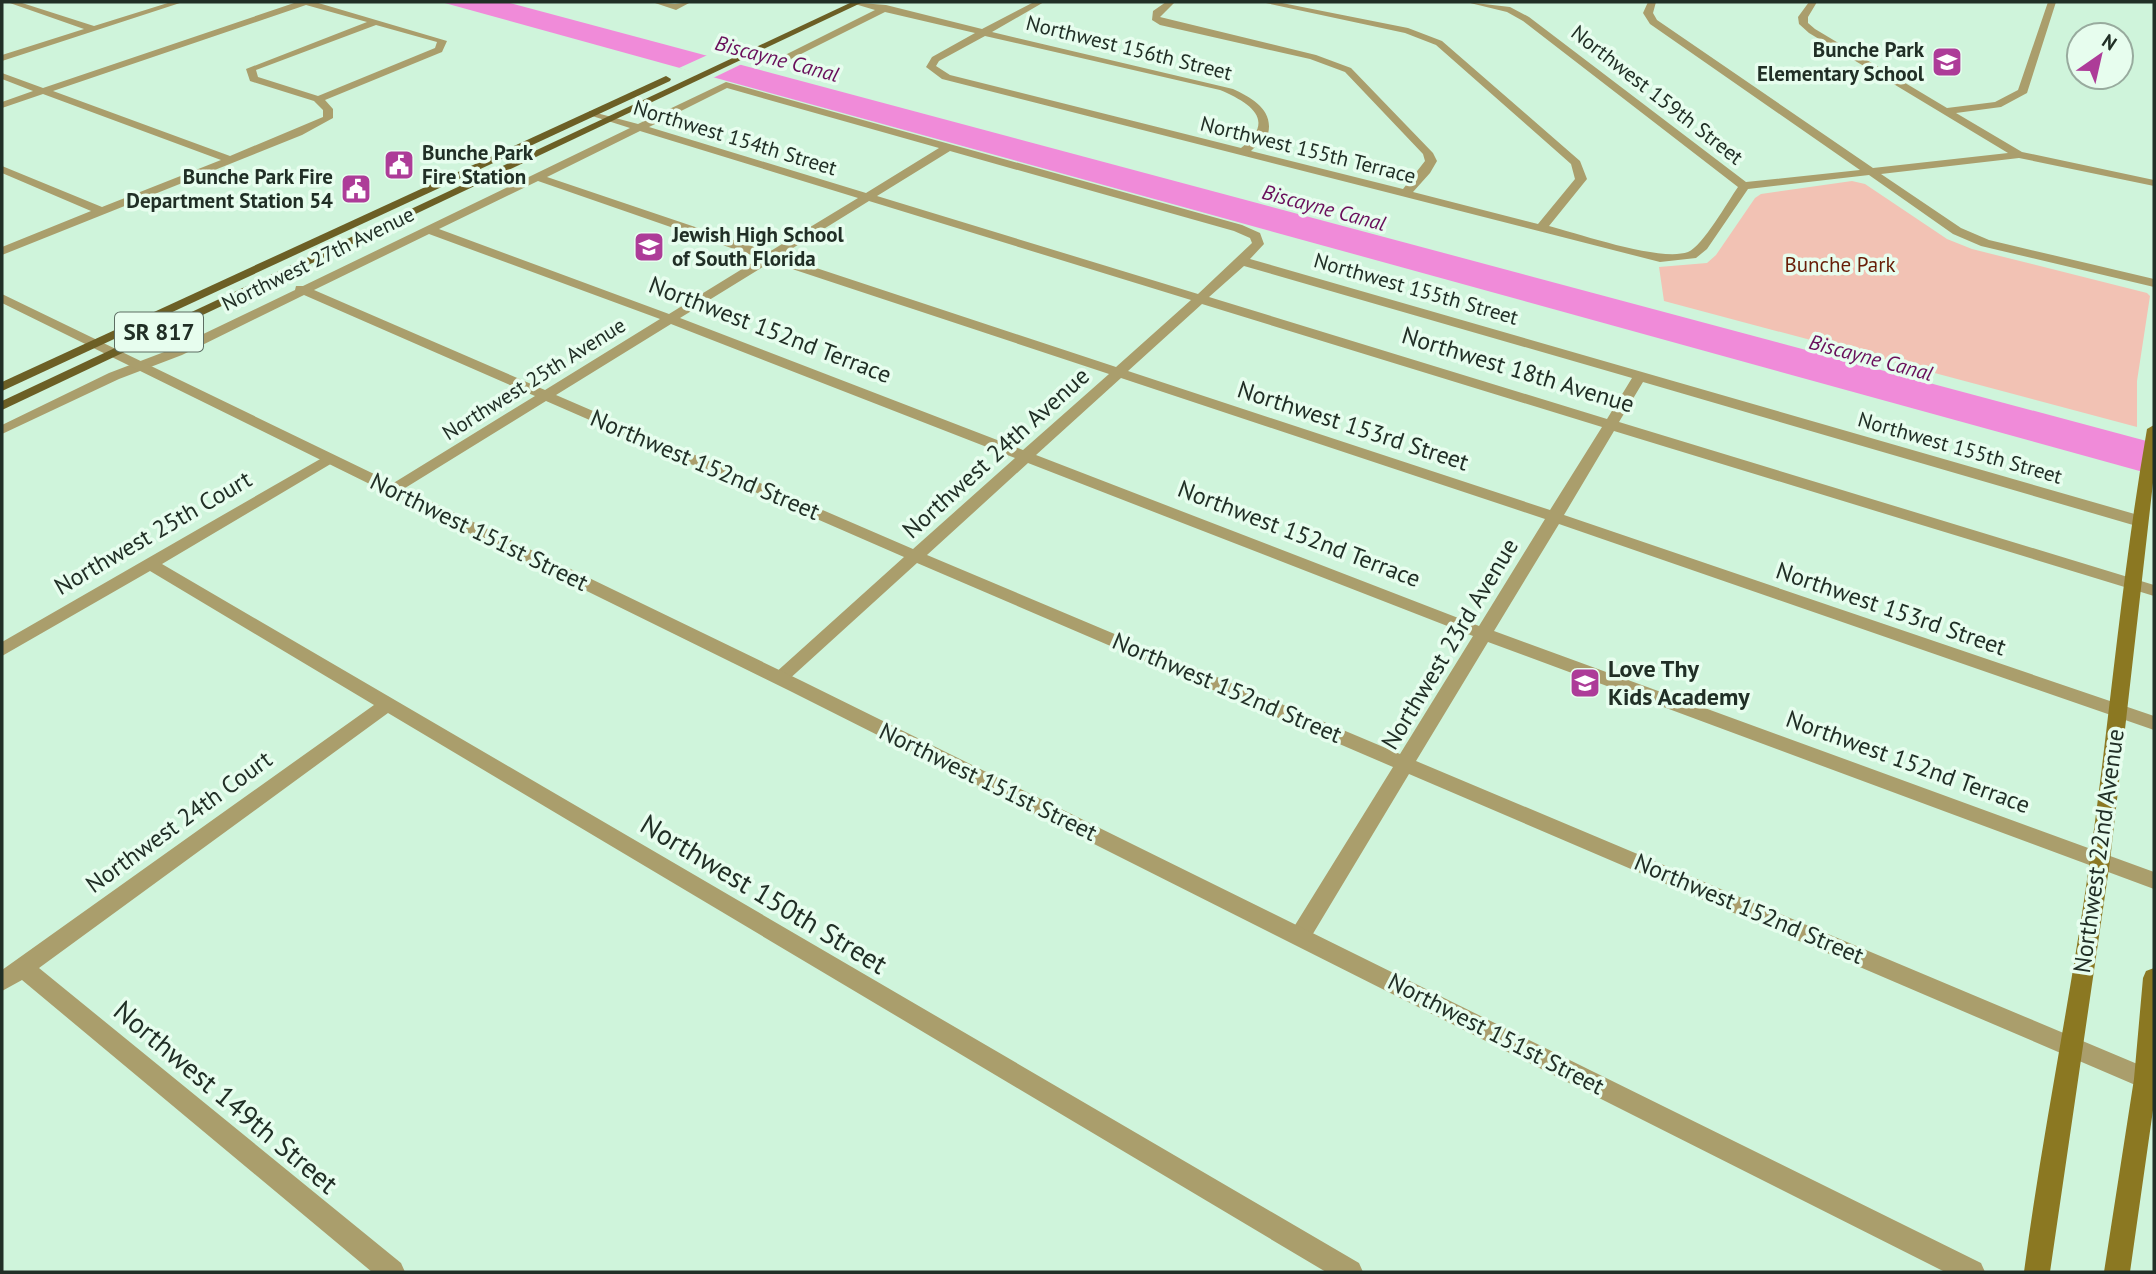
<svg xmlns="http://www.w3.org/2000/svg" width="2156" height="1274" viewBox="0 0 2156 1274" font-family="'PT Sans',sans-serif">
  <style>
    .green { fill: #f2c2b4 }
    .water { fill: #f08bd9 }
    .pier { fill: #cff4db }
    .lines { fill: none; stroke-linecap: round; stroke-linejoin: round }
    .minor { fill: #aa9e6c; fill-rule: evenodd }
    .tertiary { fill: #aa9e6c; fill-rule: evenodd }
    .secondary { fill: #8b7822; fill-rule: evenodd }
    .primary { fill: #6c5f25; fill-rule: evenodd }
    .labels { text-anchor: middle; stroke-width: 7; stroke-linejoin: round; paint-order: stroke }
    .far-street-label { font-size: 21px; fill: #212f26; stroke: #e7fdee }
    .far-poi-label { font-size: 21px; font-weight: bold; fill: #212f26; stroke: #e7fdee; text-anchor: end }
    .far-water-label { font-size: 21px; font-style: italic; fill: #690f5b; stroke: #e7fdee }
    .far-park-label { font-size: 21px; fill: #681e08; stroke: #e7fdee }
    .shield { fill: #e7fdee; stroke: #5c6d62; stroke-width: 2 }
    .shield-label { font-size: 23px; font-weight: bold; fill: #212f26 }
    .street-label { font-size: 24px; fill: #212f26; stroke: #e7fdee }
    .poi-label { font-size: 24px; font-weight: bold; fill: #212f26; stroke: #e7fdee; text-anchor: start }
    .near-street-label { font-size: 28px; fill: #212f26; stroke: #e7fdee }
  </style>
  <rect width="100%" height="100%" fill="#cff4db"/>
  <!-- green -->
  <polygon class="green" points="1852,181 1865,184 1947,239 1972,249 2147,293 2150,296 2137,381 2137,427 1664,301 1659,267 1707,263 1716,255 1755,198 1761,194"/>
  <!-- water -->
  <polygon class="water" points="441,2 506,2 2154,443 2154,475"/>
  <!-- pier -->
  <polygon class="pier" points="712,53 746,62 713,78 679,68"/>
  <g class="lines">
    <!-- minor -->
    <g class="minor">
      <polygon points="7,2 19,2 94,26 171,2 183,2 2,61 2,55 84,29"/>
      <path d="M 297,2 L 315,2 L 447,41 L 442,52 L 325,100 L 333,109 L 333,118 L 302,135 L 2,255 L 2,247 L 91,211 L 2,173 L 2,166 L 102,207 L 221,160 L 43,94 L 2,108 L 2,102 L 33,91 L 2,79 L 2,73 L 43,88 ZM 306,5 L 367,22 L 246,69 L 250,81 L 314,101 L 323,110 L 323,117 L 230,156 L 53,91 ZM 376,25 L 437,42 L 435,48 L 318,96 L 258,77 L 256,70 Z"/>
      <polygon points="652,2 675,4 691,2 676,10"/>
      <path d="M 848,2 L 886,5 L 982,29 L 1034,2 L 1044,2 L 992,32 L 1233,89 C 1252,98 1274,110 1268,134 L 1251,151 L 1403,189 L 1425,161 L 1423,154 L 1345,72 L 1310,59 L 1160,25 L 1152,20 L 1153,11 L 1166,2 L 1175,2 L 1160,17 L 1316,55 L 1351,68 L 1433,153 L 1437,161 L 1430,173 L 1413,192 L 1538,224 L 1575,179 L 1571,164 L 1436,45 L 1405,33 L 1261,2 L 1277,2 L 1408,28 L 1442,41 L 1580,161 L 1587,179 L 1549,226 C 1580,234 1660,262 1688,252 C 1703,246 1728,201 1738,187 L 1523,21 L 1507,12 L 1466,2 L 1510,7 L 1529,17 L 1746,182 L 1860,170 L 1650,24 L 1643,13 L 1648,2 L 1656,2 L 1653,13 L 1657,20 L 1873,168 L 2008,153 L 1809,33 L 1799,24 L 1798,17 L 1809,2 L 1817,2 L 1808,17 L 1808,23 L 1815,29 L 1947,108 L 1995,102 L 2018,90 L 2048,2 L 2056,2 L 2027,93 L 2001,107 L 1956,113 L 2022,152 L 2154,180 L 2154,186 L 2019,158 L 1881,174 L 1961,228 L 1989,240 L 2154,279 L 2154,287 L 1981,246 L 1953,234 L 1869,175 L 1748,189 L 1707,249 L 1696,258 L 1660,262 L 942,79 L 926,67 L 932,57 L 975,33 L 885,12 L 783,63 L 777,63 L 777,59 L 875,10 ZM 985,36 L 1220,90 C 1251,103 1277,121 1241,148 L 950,75 L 936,66 L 939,61 Z"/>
      <path d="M 726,82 L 1242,225 L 1260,233 L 1264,244 L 1250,259 L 2145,517 L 2147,521 L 2145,525 L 2133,525 L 1643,382 L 1619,422 L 2154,585 L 2154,596 L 1614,431 L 1564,515 L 2154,716 L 2154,730 L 1559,524 L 1494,631 L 2154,872 L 2154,889 L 1488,642 L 1416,761 L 2154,1071 L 2154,1093 L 1409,774 L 1308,942 L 1300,945 L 1292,942 L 1289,936 L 1292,930 L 1393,767 L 917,563 L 786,682 L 774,682 L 771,678 L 774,674 L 904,557 L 546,401 L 397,493 L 387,493 L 384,490 L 387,487 L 535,396 L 304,295 L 182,355 L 119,379 L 2,434 L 2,425 L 109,373 L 172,349 L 295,290 L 296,286 L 303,286 L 630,128 L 589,115 L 589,111 L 638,124 ZM 727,88 L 939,148 L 866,193 L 649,127 ZM 640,131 L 858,198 L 769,252 L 547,177 ZM 950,151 L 1234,231 L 1250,238 L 1252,243 L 1198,294 L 877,196 ZM 538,181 L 760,258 L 669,314 L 439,229 ZM 869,201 L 1191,300 L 1116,367 L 780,256 ZM 429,234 L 660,319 L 545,390 L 314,290 ZM 771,262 L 1109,374 L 1023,450 L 680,318 ZM 1244,266 L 1632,378 L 1607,419 L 1209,297 ZM 1202,304 L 1602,427 L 1550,510 L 1128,371 ZM 671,324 L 1015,458 L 913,549 L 556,395 ZM 1121,378 L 1545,519 L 1479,626 L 1036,455 ZM 1028,463 L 1473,636 L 1400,754 L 927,555 Z"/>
      <polygon points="329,454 337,459 334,462 162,564 1359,1263 1363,1272 1326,1272 388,713 39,968 401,1263 405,1272 372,1272 22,980 2,991 2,970 374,705 150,571 2,656 2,642"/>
    </g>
    <!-- tertiary -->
    <polygon class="tertiary" points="2,294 802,681 1981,1263 1985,1272 1945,1272 790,691 2,303"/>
    <!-- secondary -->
    <g class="secondary">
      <path d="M 2154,425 L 2154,474 L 2110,861 L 2050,1272 L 2024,1272 C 2042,1134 2071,997 2090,859 C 2110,716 2122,572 2147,429 Z"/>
      <polygon points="2154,968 2154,1103 2130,1272 2104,1272 2134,1079 2143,978 2146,971"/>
    </g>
    <!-- primary -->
    <g class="primary">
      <polygon points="852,2 863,2 2,410 2,401"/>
      <polygon points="666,76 671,79 670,81 2,391 2,382"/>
    </g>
  </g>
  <!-- icons -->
  <defs>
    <g id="school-square" transform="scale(1.575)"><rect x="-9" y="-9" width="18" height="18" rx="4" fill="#ad3c98" stroke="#e7fdee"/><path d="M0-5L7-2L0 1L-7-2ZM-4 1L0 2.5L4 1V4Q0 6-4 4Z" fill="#fff"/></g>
    <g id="civic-square" transform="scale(1.575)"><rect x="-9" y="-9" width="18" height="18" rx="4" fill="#ad3c98" stroke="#e7fdee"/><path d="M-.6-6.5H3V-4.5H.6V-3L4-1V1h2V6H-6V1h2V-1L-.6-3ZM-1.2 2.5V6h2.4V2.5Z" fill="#fff"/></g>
  </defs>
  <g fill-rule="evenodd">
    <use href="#school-square" x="1947" y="62"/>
    <use href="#civic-square" x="399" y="165"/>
    <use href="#civic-square" x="356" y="189"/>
    <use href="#school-square" x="649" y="247"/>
    <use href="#school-square" x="1585" y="683"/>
  </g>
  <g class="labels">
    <!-- far-street labels -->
    <g class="far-street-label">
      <text transform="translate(1129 48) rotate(14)" y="7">Northwest 156th Street</text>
      <text transform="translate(1657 95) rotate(38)" y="7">Northwest 159th Street</text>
      <text transform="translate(735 138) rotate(17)" y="7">Northwest 154th Street</text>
      <text transform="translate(1308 150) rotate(14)" y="7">Northwest 155th Terrace</text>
      <text transform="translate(318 259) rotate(-26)" y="7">Northwest 27th Avenue</text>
      <text transform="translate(1416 289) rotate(16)" y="7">Northwest 155th Street</text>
      <text transform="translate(534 379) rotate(-32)" y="7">Northwest 25th Avenue</text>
      <text transform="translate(1960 448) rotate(16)" y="7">Northwest 155th Street</text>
    </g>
    <!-- far-poi labels -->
    <g class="far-poi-label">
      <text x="1924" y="57">Bunche Park<tspan x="1924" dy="24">Elementary School</tspan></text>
      <text x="422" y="160" text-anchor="start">Bunche Park<tspan x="422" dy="24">Fire Station</tspan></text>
      <text x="333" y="184">Bunche Park Fire<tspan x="333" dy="24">Department Station 54</tspan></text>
      <text x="672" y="242" text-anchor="start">Jewish High School<tspan x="672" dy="24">of South Florida</tspan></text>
    </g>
    <!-- far-water labels -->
    <g class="far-water-label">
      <text transform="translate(777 59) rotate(15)" y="7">Biscayne Canal</text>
      <text transform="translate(1324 208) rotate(15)" y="7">Biscayne Canal</text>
      <text transform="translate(1871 358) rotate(15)" y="7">Biscayne Canal</text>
    </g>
    <!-- far-park labels -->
    <g class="far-park-label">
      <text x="1840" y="272">Bunche Park</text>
    </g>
    <!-- shield labels -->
    <rect class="shield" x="115" y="312.5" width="88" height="39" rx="5"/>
    <g class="shield-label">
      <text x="159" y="340">SR 817</text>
    </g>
    <!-- street labels -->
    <g class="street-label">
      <text transform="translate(770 330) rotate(21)" y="8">Northwest 152nd Terrace</text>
      <text transform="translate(1518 370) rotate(17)" y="8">Northwest 18th Avenue</text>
      <text transform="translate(1353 426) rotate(18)" y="8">Northwest 153rd Street</text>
      <text transform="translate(996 453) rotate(-42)" y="8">Northwest 24th Avenue</text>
      <text transform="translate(705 465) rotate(23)" y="8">Northwest 152nd Street</text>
      <text transform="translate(479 532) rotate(26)" y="8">Northwest 151st Street</text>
      <text transform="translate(153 533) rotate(-30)" y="8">Northwest 25th Court</text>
      <text transform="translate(1299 534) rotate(21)" y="8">Northwest 152nd Terrace</text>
      <text transform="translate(1891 609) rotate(19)" y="8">Northwest 153rd Street</text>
      <text transform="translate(1450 644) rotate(-59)" y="8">Northwest 23rd Avenue</text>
      <text transform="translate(1227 688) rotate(23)" y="8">Northwest 152nd Street</text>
      <text transform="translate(1908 762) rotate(20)" y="8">Northwest 152nd Terrace</text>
      <text transform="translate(988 782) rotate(26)" y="8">Northwest 151st Street</text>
      <text transform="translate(179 822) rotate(-36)" y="8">Northwest 24th Court</text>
      <text transform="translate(2099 851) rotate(-82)" y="8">Northwest 22nd Avenue</text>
      <text transform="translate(1749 909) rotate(23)" y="8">Northwest 152nd Street</text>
      <text transform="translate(1496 1034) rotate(27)" y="8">Northwest 151st Street</text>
    </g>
    <!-- poi labels -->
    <g class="poi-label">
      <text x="1608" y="677">Love Thy<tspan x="1608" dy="28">Kids Academy</tspan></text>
    </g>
    <!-- near-street labels -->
    <g class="near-street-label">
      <text transform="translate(764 894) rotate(31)" y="10">Northwest 150th Street</text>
      <text transform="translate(226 1097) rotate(40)" y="10">Northwest 149th Street</text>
    </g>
  </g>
  <!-- border -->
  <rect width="2156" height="1274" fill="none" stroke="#212f26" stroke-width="7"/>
  <!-- north arrow -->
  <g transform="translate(2100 56) rotate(34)"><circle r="33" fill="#e7fdee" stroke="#98ab9e" stroke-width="2"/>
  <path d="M0-5L12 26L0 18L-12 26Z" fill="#ad3c98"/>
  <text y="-10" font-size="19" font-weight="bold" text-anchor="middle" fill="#212f26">N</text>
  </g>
</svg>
